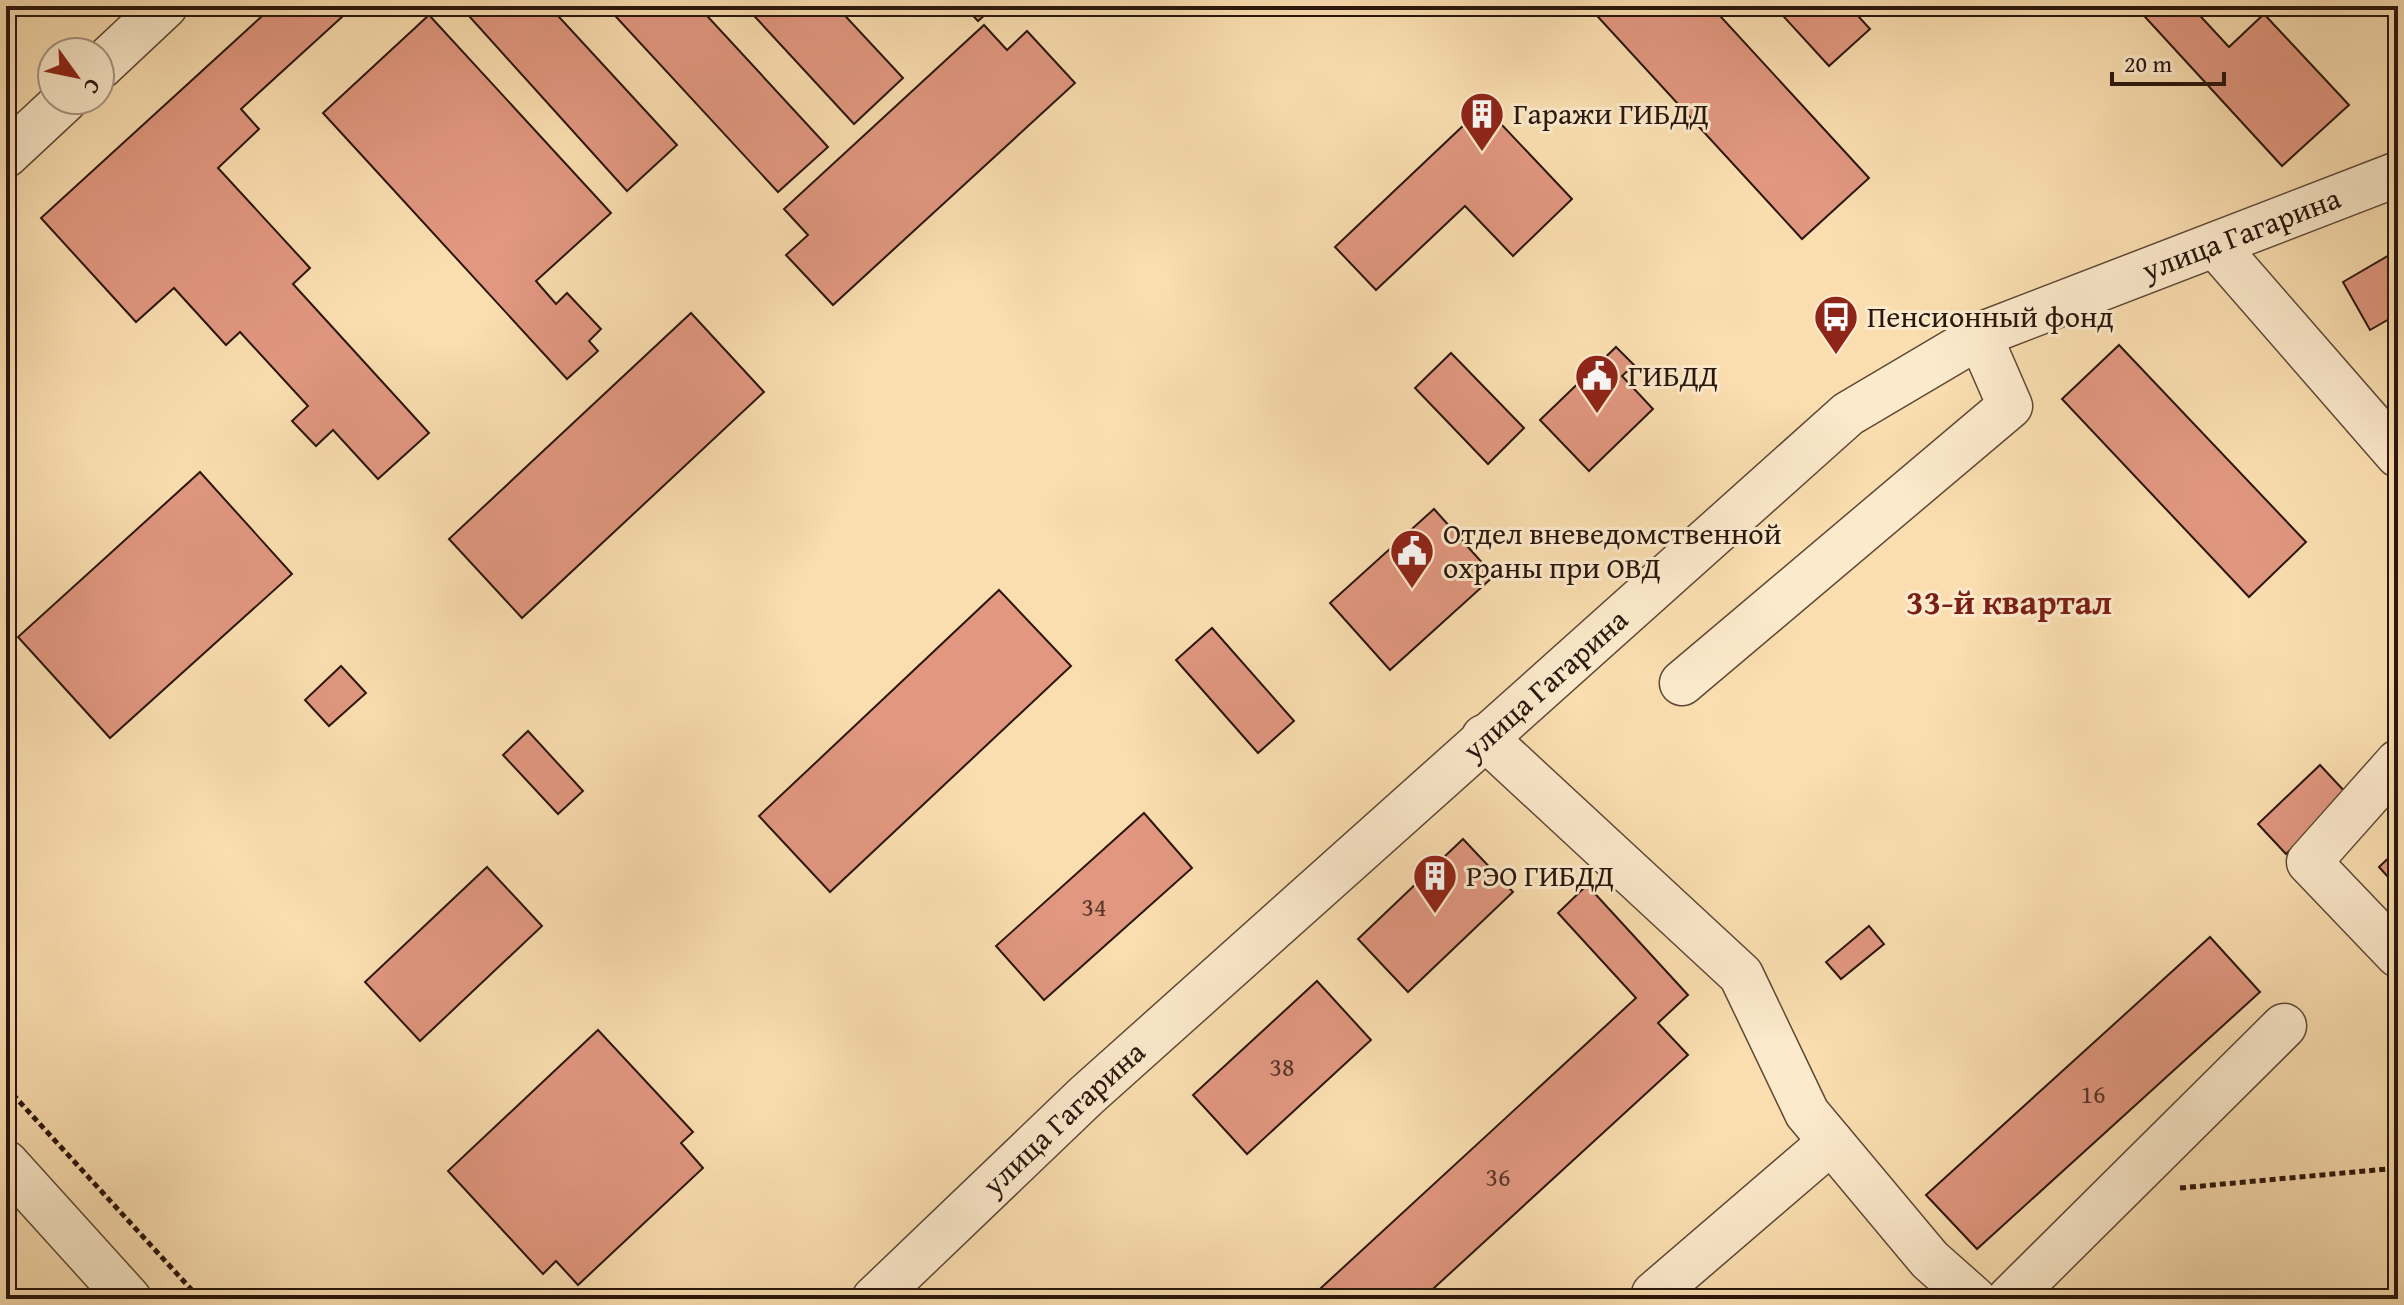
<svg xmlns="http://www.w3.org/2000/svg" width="2404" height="1305" viewBox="0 0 2404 1305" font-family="'Gentium Book Plus',serif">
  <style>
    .building { fill: #e19780; stroke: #2a160c; stroke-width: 2 }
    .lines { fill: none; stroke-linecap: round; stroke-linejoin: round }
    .minor-casing { stroke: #5e4835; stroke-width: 47 }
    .path { stroke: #2a160c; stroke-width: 5; stroke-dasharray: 6 4; stroke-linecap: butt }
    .minor { stroke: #fceacc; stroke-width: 44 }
    .labels { text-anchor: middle; stroke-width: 6; stroke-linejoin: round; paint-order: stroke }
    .number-label { font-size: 26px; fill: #583629 }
    .poi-label { font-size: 30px; fill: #2a160c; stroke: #fceacc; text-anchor: start }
    .street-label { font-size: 30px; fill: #2a160c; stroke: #fceacc }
    .quarter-label { font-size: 34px; font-weight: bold; fill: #7a1f14; stroke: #fceacc }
  </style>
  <rect width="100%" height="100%" fill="#fadeb0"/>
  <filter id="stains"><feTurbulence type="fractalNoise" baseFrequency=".0025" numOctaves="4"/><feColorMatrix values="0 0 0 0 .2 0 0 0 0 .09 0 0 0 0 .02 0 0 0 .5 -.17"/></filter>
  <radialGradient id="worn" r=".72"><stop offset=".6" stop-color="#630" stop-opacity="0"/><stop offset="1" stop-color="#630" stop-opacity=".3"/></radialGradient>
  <!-- building -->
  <g class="building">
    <polygon points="273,6 354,6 241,109 259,129 218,168 310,268 293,284 429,433 378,479 333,430 316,446 292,421 308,406 240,332 226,345 174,288 136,322 41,218"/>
    <polygon points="460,6 549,6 677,145 627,191"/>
    <polygon points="606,6 698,6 828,147 778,192"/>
    <polygon points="745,6 836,6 903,78 854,124"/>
    <polygon points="964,6 995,6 978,21"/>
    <polygon points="1588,6 1711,6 1869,178 1802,239"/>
    <polygon points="1774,6 1849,6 1870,29 1829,66"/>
    <polygon points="2135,6 2191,6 2229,47 2264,14 2349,105 2282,166"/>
    <polygon points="429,15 611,213 536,281 556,304 567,293 601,329 589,341 598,351 567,379 323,113"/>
    <polygon points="984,25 1007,50 1027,31 1075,83 833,305 786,255 808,235 784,209"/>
    <polygon points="1484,106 1572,199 1513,256 1465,206 1376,290 1335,247"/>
    <polygon points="2398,250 2398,314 2370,330 2343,282"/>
    <polygon points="691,313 764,392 522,618 449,539"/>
    <polygon points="2119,345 2306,542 2249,597 2062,399"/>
    <polygon points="1616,347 1634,365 1622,376 1653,409 1589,471 1540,420"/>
    <polygon points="1451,353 1524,428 1488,464 1415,388"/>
    <polygon points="200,472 292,574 110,738 18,637"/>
    <polygon points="1434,509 1494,576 1390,670 1330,603"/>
    <polygon points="999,590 1071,666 830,892 759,816"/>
    <polygon points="1212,628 1294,721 1258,753 1176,660"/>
    <polygon points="341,666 366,693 329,726 305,700"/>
    <polygon points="528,731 583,791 558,814 503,755"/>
    <polygon points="2320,765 2348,795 2286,854 2258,824"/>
    <polygon points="1144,813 1192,868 1044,1000 996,946"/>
    <polygon points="1463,839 1513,892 1408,992 1358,939"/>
    <polygon points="2398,849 2398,888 2379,867"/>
    <polygon points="487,867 542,926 420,1041 365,982"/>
    <polygon points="1587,885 1688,995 1658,1023 1688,1055 1422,1299 1309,1299 1636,998 1558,913"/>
    <polygon points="1869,926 1884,944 1841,979 1826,962"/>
    <polygon points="2210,937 2260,992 1977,1249 1926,1195"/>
    <polygon points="1317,981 1371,1040 1247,1154 1193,1095"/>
    <polygon points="598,1030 693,1132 681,1143 703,1168 578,1285 556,1261 543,1274 448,1171"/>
  </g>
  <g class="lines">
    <!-- minor casing -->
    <g class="minor-casing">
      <g id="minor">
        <polyline points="100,67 165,6"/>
        <polyline points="6,155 65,100"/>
        <polyline points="2215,245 2398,455"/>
        <polyline points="1682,683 2010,406 1980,337"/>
        <polyline points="1484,737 1741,975 1807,1113 1930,1260 1974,1299"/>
        <polyline points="2398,762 2309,862 2398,955"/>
        <polyline points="6,1163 129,1299"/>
        <polyline points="1654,1294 1831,1142"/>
        <path id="s1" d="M 874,1299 L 1086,1096 L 1848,414 L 1985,333 L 2398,174"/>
        <polyline points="2009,1299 2284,1026"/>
      </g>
    </g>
    <!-- path -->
    <g class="path">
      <polyline points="6,1087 200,1299"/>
      <polyline points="2180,1188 2398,1168"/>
    </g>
    <!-- minor -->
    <use href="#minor" class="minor"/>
  </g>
  <!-- icons -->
  <defs>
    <g id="building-pin" transform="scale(2.3)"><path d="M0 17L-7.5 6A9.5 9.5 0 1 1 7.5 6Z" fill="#8f2418" stroke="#fceacc"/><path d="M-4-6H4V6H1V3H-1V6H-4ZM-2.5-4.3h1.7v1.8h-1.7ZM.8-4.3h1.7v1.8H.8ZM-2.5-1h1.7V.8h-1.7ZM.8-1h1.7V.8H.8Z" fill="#fff"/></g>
    <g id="bus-pin" transform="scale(2.3)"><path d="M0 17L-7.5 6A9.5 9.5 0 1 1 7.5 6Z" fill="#8f2418" stroke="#fceacc"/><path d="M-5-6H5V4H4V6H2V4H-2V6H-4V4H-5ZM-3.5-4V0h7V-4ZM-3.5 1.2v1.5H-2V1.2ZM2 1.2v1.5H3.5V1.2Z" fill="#fff"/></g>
    <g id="civic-pin" transform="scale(2.3)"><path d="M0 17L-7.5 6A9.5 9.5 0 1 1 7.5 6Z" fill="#8f2418" stroke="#fceacc"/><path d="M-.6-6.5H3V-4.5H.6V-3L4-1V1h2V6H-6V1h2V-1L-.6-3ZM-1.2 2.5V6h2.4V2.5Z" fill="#fff"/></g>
  </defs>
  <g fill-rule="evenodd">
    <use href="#building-pin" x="1482" y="114"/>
    <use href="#bus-pin" x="1836" y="317"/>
    <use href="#civic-pin" x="1597" y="376"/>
    <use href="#civic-pin" x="1412" y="551"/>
    <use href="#building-pin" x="1435" y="876"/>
  </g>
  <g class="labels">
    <!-- number labels -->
    <g class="number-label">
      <text x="1094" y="916">34</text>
      <text x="1282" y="1076">38</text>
      <text x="2093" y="1103">16</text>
      <text x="1498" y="1186">36</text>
    </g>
    <!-- poi labels -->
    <g class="poi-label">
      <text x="1513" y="124">Гаражи ГИБДД</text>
      <text x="1867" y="327">Пенсионный фонд</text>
      <text x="1628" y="386">ГИБДД</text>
      <text x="1443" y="544">Отдел вневедомственной<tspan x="1443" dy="34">охраны при ОВД</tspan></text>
      <text x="1466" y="886">РЭО ГИБДД</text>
    </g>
    <!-- street labels -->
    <g class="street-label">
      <text dy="10" stroke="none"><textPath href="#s1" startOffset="1750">улица Гагарина</textPath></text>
      <text dy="10" stroke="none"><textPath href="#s1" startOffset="910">улица Гагарина</textPath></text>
      <text dy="10" stroke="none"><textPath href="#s1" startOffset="262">улица Гагарина</textPath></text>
    </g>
    <!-- quarter labels -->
    <g class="quarter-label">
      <text x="2009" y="614">33-й квартал</text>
    </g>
  </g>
  <!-- margin -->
  <rect width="2404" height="1305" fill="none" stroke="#fadeb0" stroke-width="32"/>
  <rect x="8" y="8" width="2388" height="1289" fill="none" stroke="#2a160c" stroke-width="4"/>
  <rect x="16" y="16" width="2372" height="1273" fill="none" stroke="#2a160c" stroke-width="2"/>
  <!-- north arrow -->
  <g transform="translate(76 76) rotate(123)"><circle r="38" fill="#fceacc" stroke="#a8957f" stroke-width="2"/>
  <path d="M0-6L14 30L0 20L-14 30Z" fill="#8f2418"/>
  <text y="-12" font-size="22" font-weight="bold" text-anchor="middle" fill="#2a160c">С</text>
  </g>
  <!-- scale -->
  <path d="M2112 72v12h112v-12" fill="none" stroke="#2a160c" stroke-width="4"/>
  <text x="2124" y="72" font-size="24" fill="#2a160c" stroke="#fceacc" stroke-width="6" paint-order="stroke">20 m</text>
  <rect width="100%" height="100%" filter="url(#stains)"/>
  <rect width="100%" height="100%" fill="url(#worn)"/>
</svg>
